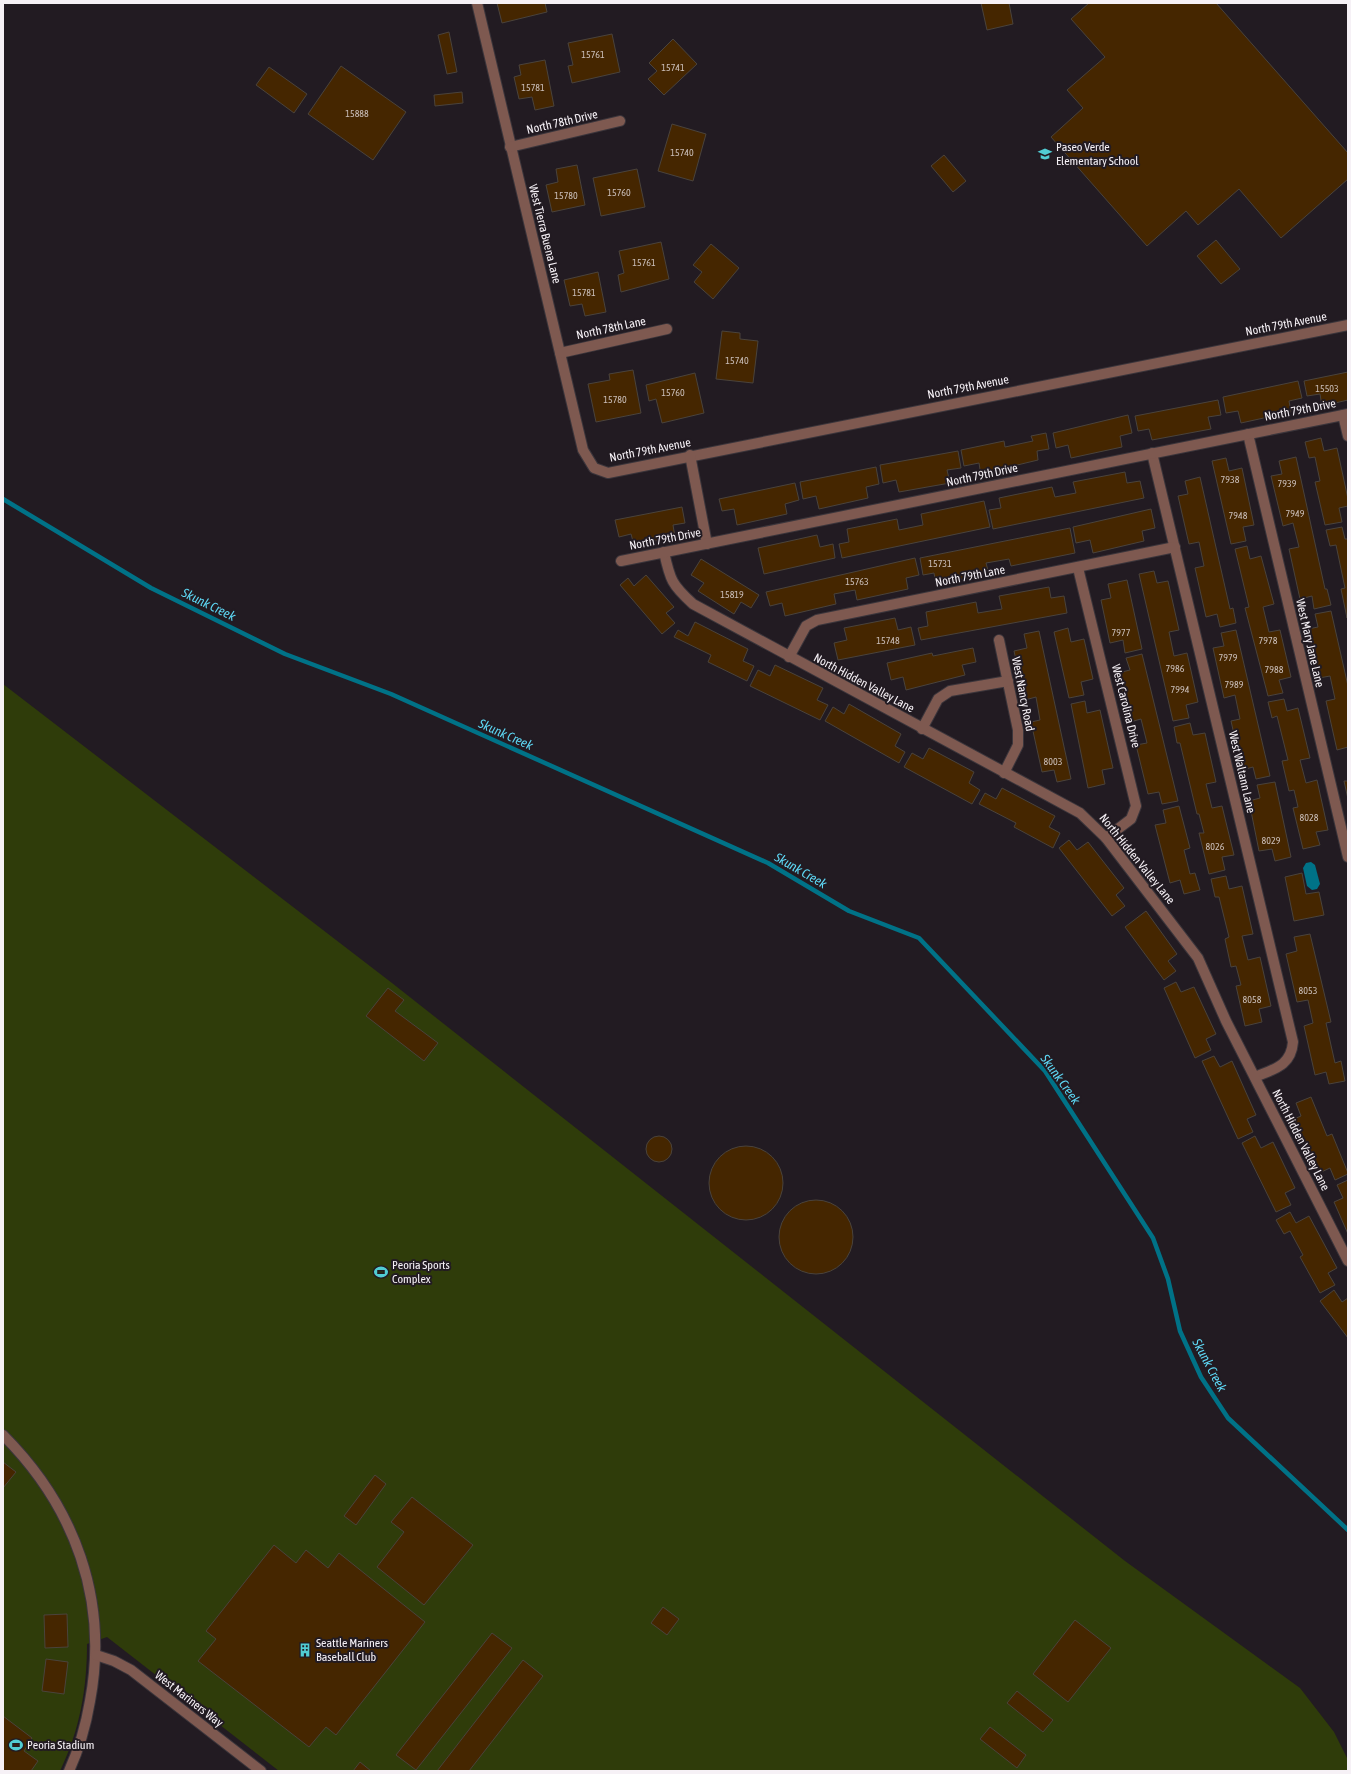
<svg xmlns="http://www.w3.org/2000/svg" width="1351" height="1774" viewBox="0 0 1351 1774" font-family="'Asap Condensed',sans-serif">
  <style>
    .green { fill: #2f3c0a }
    .water { fill: #007287 }
    .lines { fill: none; stroke-linecap: round; stroke-linejoin: round }
    .stream { stroke: #007287; stroke-width: 4.5 }
    .building { fill: #452600; stroke: #4a433c }
    .minor-casing { stroke: #3b353b; stroke-width: 12 }
    .minor { stroke: #7e5950; stroke-width: 10 }
    .labels { text-anchor: middle; stroke-width: 4; stroke-linejoin: round; paint-order: stroke }
    .number-label { font-size: 10px; fill: #cabeb8 }
    .street-label { font-size: 12px; fill: #f6f1f6; stroke: #221b22 }
    .poi-label { font-size: 12px; fill: #f6f1f6; stroke: #221b22; text-anchor: start }
    .water-label { font-size: 13px; font-style: italic; fill: #5ed8f5; stroke: #221b22 }
  </style>
  <rect width="100%" height="100%" fill="#221b22"/>
  <!-- green -->
  <path class="green" d="M 3,684 L 392,983 L 1125,1561 L 1300,1688 L 1334,1732 L 1348,1760 L 1348,1771 L 279,1771 L 107,1637 L 87,1644 C 87,1688 80,1730 60,1771 L 3,1771 Z"/>
  <!-- water -->
  <polygon class="water" points="1311,862 1315,865 1320,884 1317,889 1312,890 1307,886 1303,868 1306,863"/>
  <g class="lines">
    <!-- stream -->
    <polyline class="stream" points="3,499 151,588 285,654 391,694 768,863 849,911 919,938 1045,1071 1153,1238 1168,1279 1180,1331 1201,1377 1228,1418 1348,1530"/>
  </g>
  <!-- building -->
  <g class="building">
    <polygon points="497,3 545,3 547,12 502,23"/>
    <polygon points="981,3 1009,3 1013,24 987,30"/>
    <polygon points="1089,3 1216,3 1348,153 1348,179 1281,238 1239,189 1198,225 1186,211 1147,246 1051,137 1083,108 1067,90 1105,57 1071,19"/>
    <polygon points="449,32 457,72 447,74 438,35"/>
    <polygon points="612,34 620,72 572,83 568,66 573,65 568,43"/>
    <polygon points="673,39 697,64 664,95 648,79 657,71 649,63"/>
    <polygon points="545,60 554,106 535,110 532,97 519,99 514,77 521,75 519,65"/>
    <polygon points="341,66 406,112 373,160 308,114"/>
    <polygon points="269,67 307,94 294,113 256,85"/>
    <polygon points="462,92 463,103 435,106 434,95"/>
    <polygon points="672,124 706,134 693,181 658,171"/>
    <polygon points="944,155 966,181 953,192 931,166"/>
    <polygon points="577,165 585,205 552,212 546,185 558,182 556,169"/>
    <polygon points="637,169 645,207 601,216 593,178"/>
    <polygon points="1216,240 1240,269 1221,284 1197,256"/>
    <polygon points="661,242 669,279 621,292 618,275 624,273 619,251"/>
    <polygon points="711,244 739,268 713,299 694,282 702,272 693,265"/>
    <polygon points="598,272 606,312 585,316 582,304 570,306 564,280"/>
    <polygon points="722,331 740,333 740,339 758,341 753,383 716,379"/>
    <polygon points="633,370 641,413 596,422 588,384 610,380 609,374"/>
    <polygon points="1348,372 1348,400 1322,406 1320,394 1307,396 1304,381"/>
    <polygon points="695,373 704,413 662,423 656,399 649,401 646,385"/>
    <polygon points="1298,381 1302,398 1289,401 1291,412 1241,423 1238,411 1226,413 1223,397"/>
    <polygon points="1218,400 1221,415 1208,417 1211,429 1152,440 1149,429 1138,431 1135,416"/>
    <polygon points="1128,415 1132,433 1120,436 1122,447 1071,458 1068,445 1056,448 1053,433"/>
    <polygon points="1046,433 1049,449 1037,451 1038,460 1009,467 1009,470 981,476 979,463 964,466 961,450 1004,441 1005,447 1033,441 1031,436"/>
    <polygon points="1321,438 1324,451 1337,448 1348,499 1348,506 1339,508 1342,522 1325,525 1315,482 1320,481 1315,457 1309,458 1305,442"/>
    <polygon points="958,451 961,468 947,470 950,483 899,492 896,480 883,483 880,465"/>
    <polygon points="1296,457 1325,589 1327,589 1331,605 1314,609 1312,596 1300,599 1289,549 1299,547 1293,523 1283,526 1271,476 1282,474 1279,461"/>
    <polygon points="1226,458 1229,471 1242,468 1254,525 1243,527 1246,541 1231,544 1212,461"/>
    <polygon points="876,467 879,484 866,487 868,498 819,509 816,496 803,499 800,482"/>
    <polygon points="1125,472 1127,483 1140,481 1144,498 993,529 989,510 1001,508 999,498 1052,487 1055,497 1076,493 1073,482"/>
    <polygon points="1200,477 1230,609 1233,608 1236,623 1220,627 1217,614 1206,617 1195,568 1204,566 1199,542 1189,544 1178,496 1188,494 1185,481"/>
    <polygon points="795,483 799,500 785,504 787,514 737,525 734,509 722,511 719,499"/>
    <polygon points="984,501 990,527 842,558 839,544 849,542 847,529 897,519 899,530 923,525 921,514"/>
    <polygon points="682,507 685,523 673,525 675,537 634,545 631,534 619,537 615,520"/>
    <polygon points="1151,509 1155,528 1142,531 1144,541 1093,553 1090,540 1076,543 1073,527"/>
    <polygon points="1342,527 1345,539 1348,539 1347,618 1341,589 1345,588 1336,545 1330,546 1326,530"/>
    <polygon points="1070,528 1075,553 1011,566 1009,559 986,563 989,574 936,584 934,573 923,575 920,558"/>
    <polygon points="817,535 820,547 833,544 835,558 764,574 758,548"/>
    <polygon points="1247,546 1250,559 1261,556 1274,604 1263,607 1269,632 1280,630 1291,677 1279,680 1283,693 1268,696 1245,608 1249,607 1235,549"/>
    <polygon points="915,558 919,575 906,578 908,589 857,600 855,590 834,594 836,604 785,616 782,603 770,606 766,592"/>
    <polygon points="701,559 759,595 751,608 741,602 734,614 698,591 704,583 691,575"/>
    <polygon points="1154,571 1157,583 1168,581 1179,630 1169,632 1174,656 1187,653 1198,702 1186,705 1189,718 1173,721 1139,574"/>
    <polygon points="646,575 674,607 666,613 675,623 662,634 620,585 628,578 634,586"/>
    <polygon points="1127,580 1142,649 1125,653 1123,640 1110,643 1101,600 1111,598 1108,584"/>
    <polygon points="1049,587 1051,598 1064,596 1067,613 921,640 918,628 928,626 926,612 976,602 978,613 1002,609 999,596"/>
    <polygon points="1331,611 1348,686 1348,747 1337,750 1326,701 1335,699 1330,676 1319,678 1308,629 1318,627 1315,614"/>
    <polygon points="895,618 898,630 911,627 915,645 838,660 834,643 847,640 844,628"/>
    <polygon points="695,622 748,649 743,661 754,666 747,681 708,662 711,655 674,637 678,630 688,636"/>
    <polygon points="1068,628 1071,642 1084,639 1093,679 1081,682 1084,695 1069,698 1054,632"/>
    <polygon points="1236,630 1270,776 1256,779 1253,767 1242,770 1231,721 1240,719 1235,695 1224,698 1213,648 1224,646 1221,633"/>
    <polygon points="1039,631 1071,779 1057,782 1054,770 1042,772 1031,722 1040,720 1036,697 1025,700 1014,651 1027,648 1024,634"/>
    <polygon points="973,648 976,662 962,665 965,675 906,690 903,677 891,680 887,663 932,653 933,656"/>
    <polygon points="1142,654 1178,801 1162,804 1159,792 1148,794 1136,745 1147,743 1141,719 1130,722 1118,673 1130,670 1126,658"/>
    <polygon points="775,665 823,688 817,700 828,705 820,720 750,686 758,670 770,676"/>
    <polygon points="1284,699 1287,711 1298,708 1310,758 1300,760 1306,783 1317,780 1328,830 1316,832 1320,845 1303,849 1293,808 1298,807 1294,790 1289,791 1282,761 1288,760 1277,716 1272,718 1268,702"/>
    <polygon points="1085,701 1087,713 1100,710 1113,768 1102,770 1105,784 1088,788 1071,704"/>
    <polygon points="849,704 901,734 895,746 905,752 899,763 825,721 833,707 844,714"/>
    <polygon points="1190,723 1193,735 1205,733 1216,782 1206,784 1212,808 1222,806 1234,855 1222,857 1225,870 1209,874 1199,833 1204,833 1199,814 1197,814 1180,743 1177,743 1174,727"/>
    <polygon points="929,748 974,772 969,783 980,790 972,804 904,767 912,753 923,759"/>
    <polygon points="1344,781 1348,781 1348,799"/>
    <polygon points="1275,782 1291,857 1275,861 1272,849 1259,851 1249,801 1260,798 1257,785"/>
    <polygon points="1002,788 1055,816 1049,827 1060,833 1053,848 1014,827 1016,823 979,804 985,793 996,799"/>
    <polygon points="1179,806 1190,848 1184,850 1190,874 1195,873 1200,890 1184,894 1180,880 1170,883 1155,825 1166,823 1163,810"/>
    <polygon points="1069,840 1077,850 1088,842 1124,888 1116,895 1125,906 1112,916 1059,848"/>
    <polygon points="1302,873 1306,894 1319,892 1324,915 1294,921 1285,877"/>
    <polygon points="1226,876 1229,889 1242,886 1253,934 1242,936 1248,960 1260,957 1271,1006 1259,1009 1262,1022 1245,1026 1236,986 1241,985 1236,966 1231,967 1225,939 1229,937 1219,897 1215,897 1211,879"/>
    <polygon points="1146,911 1177,954 1168,961 1176,971 1164,980 1125,927"/>
    <polygon points="1310,934 1331,1022 1326,1023 1335,1063 1341,1061 1345,1081 1329,1084 1326,1072 1315,1075 1304,1026 1313,1023 1308,1000 1297,1002 1286,954 1297,951 1294,937"/>
    <polygon points="1176,982 1181,992 1194,987 1216,1034 1206,1039 1211,1050 1195,1058 1164,988"/>
    <polygon points="388,988 404,1000 395,1011 438,1043 424,1061 366,1016"/>
    <polygon points="1214,1056 1220,1067 1232,1061 1256,1115 1247,1119 1253,1132 1238,1139 1202,1061"/>
    <polygon points="1311,1097 1327,1136 1332,1134 1348,1173 1348,1174 1335,1180 1330,1168 1317,1174 1294,1119 1301,1116 1296,1103"/>
    <polygon points="1255,1136 1261,1148 1273,1142 1295,1188 1285,1193 1291,1205 1276,1212 1242,1143"/>
    <circle cx="659" cy="1149" r="13"/>
    <circle cx="746" cy="1183" r="37"/>
    <polygon points="1348,1180 1348,1234 1334,1202 1343,1198 1337,1185"/>
    <circle cx="816" cy="1237" r="37"/>
    <polygon points="1290,1212 1296,1223 1309,1216 1337,1268 1328,1273 1335,1285 1320,1293 1300,1257 1303,1255 1290,1231 1284,1234 1276,1220"/>
    <polygon points="1334,1290 1342,1302 1348,1298 1348,1338 1320,1301"/>
    <polygon points="3,1462 16,1472 3,1488"/>
    <polygon points="375,1475 386,1484 356,1525 344,1516"/>
    <polygon points="412,1497 473,1545 424,1605 377,1567 404,1532 391,1522"/>
    <polygon points="274,1545 296,1563 306,1550 328,1568 339,1553 425,1622 336,1735 326,1727 309,1747 198,1661 216,1639 206,1631"/>
    <polygon points="663,1607 679,1619 667,1635 651,1623"/>
    <polygon points="67,1614 68,1647 45,1648 44,1615"/>
    <polygon points="1075,1620 1111,1648 1068,1702 1033,1674"/>
    <polygon points="492,1633 512,1648 416,1770 396,1755"/>
    <polygon points="46,1659 68,1662 64,1694 42,1691"/>
    <polygon points="523,1660 543,1676 469,1771 437,1771"/>
    <polygon points="1017,1691 1053,1720 1043,1732 1007,1703"/>
    <polygon points="3,1716 32,1738 24,1751 38,1761 31,1771 3,1771"/>
    <polygon points="990,1727 1026,1755 1017,1768 980,1739"/>
    <polygon points="360,1762 371,1771 353,1771"/>
  </g>
  <g class="lines">
    <!-- minor casing -->
    <g class="minor-casing">
      <g id="minor">
        <polyline points="477,3 583,450 594,468 608,473 1348,325"/>
        <polyline points="510,147 620,121"/>
        <polyline points="560,353 667,329"/>
        <polyline points="1343,415 1348,436"/>
        <polyline points="1248,434 1348,857"/>
        <path d="M 1152,453 L 1293,1042 C 1291,1066 1274,1069 1255,1077"/>
        <polyline points="690,455 707,544"/>
        <path d="M 664,552 C 670,580 672,585 693,604 L 1080,813 L 1106,838 L 1198,958 L 1226,1021 L 1348,1261"/>
        <polyline points="621,561 1348,414"/>
        <polyline points="1078,568 1136,806 1131,819 1106,838"/>
        <polyline points="999,640 1018,730 1018,745 1004,773"/>
        <polyline points="789,657 806,626 817,620 1175,547"/>
        <polyline points="922,729 938,699 950,691 1008,681"/>
        <path d="M 3,1435 C 75,1507 109,1600 90,1701 C 86,1725 79,1749 69,1771"/>
        <polyline points="96,1655 114,1661 131,1670 261,1771"/>
      </g>
    </g>
    <!-- minor -->
    <use href="#minor" class="minor"/>
  </g>
  <!-- icons -->
  <defs>
    <g id="school-bare" transform="scale(1.08)"><path d="M0-5L7-2L0 1L-7-2ZM-4 1L0 2.5L4 1V4Q0 6-4 4Z" fill="#51ccd3" stroke="#221b22" stroke-width="2.5" paint-order="stroke"/></g>
    <g id="stadium-bare" transform="scale(1.08)"><path d="M0-5a6.5 5 0 1 0 0 10a6.5 5 0 1 0 0-10ZM-3.5-1.8h7v3.6h-7Z" fill="#51ccd3" stroke="#221b22" stroke-width="2.5" paint-order="stroke"/></g>
    <g id="building-bare" transform="scale(1.08)"><path d="M-4-6H4V6H1V3H-1V6H-4ZM-2.5-4.3h1.7v1.8h-1.7ZM.8-4.3h1.7v1.8H.8ZM-2.5-1h1.7V.8h-1.7ZM.8-1h1.7V.8H.8Z" fill="#51ccd3" stroke="#221b22" stroke-width="2.5" paint-order="stroke"/></g>
  </defs>
  <g fill-rule="evenodd">
    <use href="#school-bare" x="1045" y="154"/>
    <use href="#stadium-bare" x="381" y="1272"/>
    <use href="#building-bare" x="305" y="1650"/>
    <use href="#stadium-bare" x="16" y="1745"/>
  </g>
  <g class="labels">
    <!-- number labels -->
    <g class="number-label">
      <text x="593" y="58">15761</text>
      <text x="673" y="71">15741</text>
      <text x="533" y="91">15781</text>
      <text x="357" y="117">15888</text>
      <text x="682" y="156">15740</text>
      <text x="619" y="196">15760</text>
      <text x="566" y="199">15780</text>
      <text x="644" y="266">15761</text>
      <text x="584" y="296">15781</text>
      <text x="737" y="364">15740</text>
      <text x="1327" y="392">15503</text>
      <text x="673" y="396">15760</text>
      <text x="615" y="403">15780</text>
      <text x="1230" y="483">7938</text>
      <text x="1287" y="487">7939</text>
      <text x="1295" y="517">7949</text>
      <text x="1238" y="519">7948</text>
      <text x="940" y="567">15731</text>
      <text x="857" y="585">15763</text>
      <text x="732" y="598">15819</text>
      <text x="1121" y="636">7977</text>
      <text x="888" y="644">15748</text>
      <text x="1268" y="644">7978</text>
      <text x="1228" y="661">7979</text>
      <text x="1175" y="672">7986</text>
      <text x="1274" y="673">7988</text>
      <text x="1234" y="688">7989</text>
      <text x="1180" y="693">7994</text>
      <text x="1053" y="765">8003</text>
      <text x="1309" y="821">8028</text>
      <text x="1271" y="844">8029</text>
      <text x="1215" y="850">8026</text>
      <text x="1308" y="994">8053</text>
      <text x="1252" y="1003">8058</text>
    </g>
    <!-- street labels -->
    <g class="street-label">
      <text transform="translate(562 122) rotate(-13)" y="4">North 78th Drive</text>
      <text transform="translate(545 234) rotate(76)" y="4">West Tierra Buena Lane</text>
      <text transform="translate(1286 324) rotate(-11)" y="4">North 79th Avenue</text>
      <text transform="translate(611 328) rotate(-12)" y="4">North 78th Lane</text>
      <text transform="translate(968 387) rotate(-11)" y="4">North 79th Avenue</text>
      <text transform="translate(1300 410) rotate(-11)" y="4">North 79th Drive</text>
      <text transform="translate(650 450) rotate(-11)" y="4">North 79th Avenue</text>
      <text transform="translate(982 475) rotate(-12)" y="4">North 79th Drive</text>
      <text transform="translate(665 539) rotate(-11)" y="4">North 79th Drive</text>
      <text transform="translate(970 576) rotate(-11)" y="4">North 79th Lane</text>
      <text transform="translate(1310 643) rotate(77)" y="4">West Mary Jane Lane</text>
      <text transform="translate(864 683) rotate(28)" y="4">North Hidden Valley Lane</text>
      <text transform="translate(1023 694) rotate(79)" y="4">West Nancy Road</text>
      <text transform="translate(1126 706) rotate(76)" y="4">West Carolina Drive</text>
      <text transform="translate(1242 772) rotate(77)" y="4">West Waltann Lane</text>
      <text transform="translate(1137 859) rotate(51)" y="4">North Hidden Valley Lane</text>
      <text transform="translate(1301 1140) rotate(63)" y="4">North Hidden Valley Lane</text>
      <text transform="translate(189 1699) rotate(38)" y="4">West Mariners Way</text>
    </g>
    <!-- poi labels -->
    <g class="poi-label">
      <text x="1056" y="151">Paseo Verde<tspan x="1056" dy="14">Elementary School</tspan></text>
      <text x="392" y="1269">Peoria Sports<tspan x="392" dy="14">Complex</tspan></text>
      <text x="316" y="1647">Seattle Mariners<tspan x="316" dy="14">Baseball Club</tspan></text>
      <text x="27" y="1749">Peoria Stadium</text>
    </g>
    <!-- water labels -->
    <g class="water-label">
      <text transform="translate(209 604) rotate(26)" y="5">Skunk Creek</text>
      <text transform="translate(506 734) rotate(24)" y="5">Skunk Creek</text>
      <text transform="translate(801 870) rotate(30)" y="5">Skunk Creek</text>
      <text transform="translate(1061 1079) rotate(54)" y="5">Skunk Creek</text>
      <text transform="translate(1210 1365) rotate(62)" y="5">Skunk Creek</text>
    </g>
  </g>
  <!-- border -->
  <rect width="1351" height="1774" fill="none" stroke="#f6f1f6" stroke-width="8"/>
</svg>
